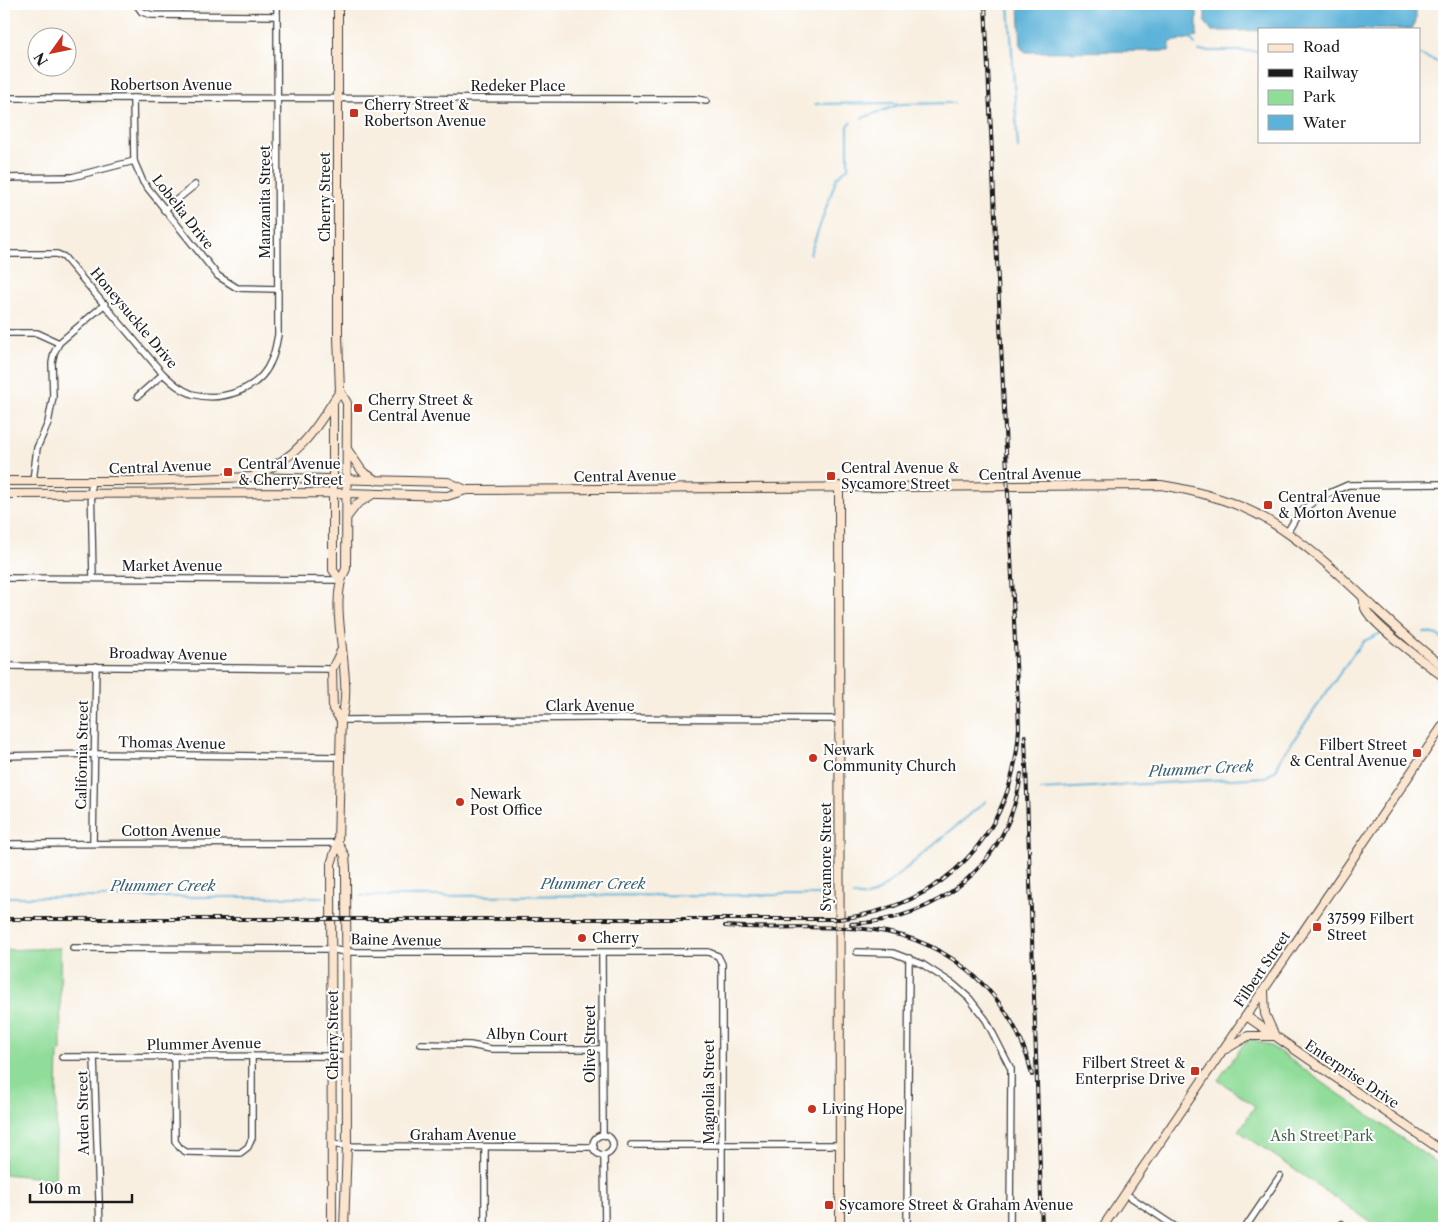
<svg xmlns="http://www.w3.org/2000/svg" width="1448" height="1232" viewBox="0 0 1448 1232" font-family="'Libre Caslon Text',serif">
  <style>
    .green { fill: #90dc99; stroke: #567c5a }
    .water { fill: #5cb2d8; stroke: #3c677a }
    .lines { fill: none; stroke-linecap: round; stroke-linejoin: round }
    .stream { stroke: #5cb2d8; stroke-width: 2 }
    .street-casing { stroke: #3d3c3a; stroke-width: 8 }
    .secondary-casing { stroke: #3d3c3a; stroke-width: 10 }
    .street { stroke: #fff; stroke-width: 5.5 }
    .secondary { stroke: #fce5cf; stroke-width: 8 }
    .rail-casing { stroke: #1c1c1c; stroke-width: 4 }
    .rail { stroke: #fff; stroke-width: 2; stroke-dasharray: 5.5; stroke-linecap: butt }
    .poi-dot { fill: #c8321e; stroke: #fff; stroke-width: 2 }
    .labels { text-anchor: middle; stroke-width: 4; stroke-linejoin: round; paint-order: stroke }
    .street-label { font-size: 14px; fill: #1c1c1c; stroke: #fff }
    .poi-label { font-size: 14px; fill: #1c1c1c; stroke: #fff; text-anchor: start }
    .park-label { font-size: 14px; fill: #455f48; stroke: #fff }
    .water-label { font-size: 15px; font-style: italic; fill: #396071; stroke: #fff }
  </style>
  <rect width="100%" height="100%" fill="#fff"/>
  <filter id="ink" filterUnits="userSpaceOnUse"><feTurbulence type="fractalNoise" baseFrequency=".02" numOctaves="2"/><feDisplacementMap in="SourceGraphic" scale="10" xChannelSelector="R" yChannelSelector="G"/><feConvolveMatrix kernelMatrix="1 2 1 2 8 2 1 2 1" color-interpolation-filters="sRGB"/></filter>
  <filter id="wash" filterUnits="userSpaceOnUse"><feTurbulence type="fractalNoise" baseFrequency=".0096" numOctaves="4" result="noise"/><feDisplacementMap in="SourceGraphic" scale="20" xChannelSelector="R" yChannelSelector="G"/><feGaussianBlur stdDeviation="1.12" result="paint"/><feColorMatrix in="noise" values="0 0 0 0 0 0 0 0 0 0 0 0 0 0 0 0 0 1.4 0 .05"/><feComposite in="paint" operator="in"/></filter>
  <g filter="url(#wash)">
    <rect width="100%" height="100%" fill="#f8efe1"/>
    <!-- green -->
    <g class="green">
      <polygon points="60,948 61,1051 58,1052 55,1179 4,1174 4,950"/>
      <polygon points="1252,1039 1271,1046 1444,1168 1444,1228 1379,1228 1239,1131 1255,1106 1218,1080 1243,1045"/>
    </g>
    <!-- water -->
    <g class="water">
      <polygon points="1019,4 1197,4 1197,37 1170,42 1170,51 1026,52 1021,48"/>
      <polygon points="1205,4 1416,4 1416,21 1412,29 1212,31 1205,22"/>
    </g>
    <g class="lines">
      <!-- stream -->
      <g class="stream">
        <polyline points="1009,4 1018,148"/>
        <polyline points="1189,37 1195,44"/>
        <polyline points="1199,51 1259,51"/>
        <polyline points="1419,55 1444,64"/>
        <polyline points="815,104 897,103"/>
        <polyline points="862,118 901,104 954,103"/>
        <polyline points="810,254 837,177 848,168 848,126 851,122"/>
        <polyline points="1424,632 1437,635 1444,640"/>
        <polyline points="1040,790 1266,777 1276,770 1281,758 1354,653 1364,641 1381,633"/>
        <polyline points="853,895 867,897 878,892 986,801"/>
        <polyline points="361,896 826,895"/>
        <polyline points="4,897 323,897"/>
      </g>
    </g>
  </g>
  <g filter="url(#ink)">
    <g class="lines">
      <!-- street casing -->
      <g class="street-casing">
        <g id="street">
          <polyline points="136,4 142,12 152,15 277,16"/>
          <polyline points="4,6 4,4"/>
          <polyline points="4,98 697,99 706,101"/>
          <polyline points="133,98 134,161 143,182 218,276 237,288 277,289"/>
          <polyline points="4,178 72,177 134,161"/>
          <polyline points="164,210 195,185"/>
          <path d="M 4,254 L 57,254 L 64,257 L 163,374 C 172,382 180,390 192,394 C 220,402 259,391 271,361 C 275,353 276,344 278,335 L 277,4"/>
          <polyline points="4,333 37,333 59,343"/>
          <polyline points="138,396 163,374"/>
          <polyline points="33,481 37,448 48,423 53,397 52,363 54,353 59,343 105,304"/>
          <polyline points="91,481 93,578"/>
          <polyline points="1287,533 1298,514 1318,498 1348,485 1444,484"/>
          <polyline points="4,578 340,580"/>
          <polyline points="4,666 332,669"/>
          <polyline points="341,720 594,718 839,719"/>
          <polyline points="4,756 94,754 339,757"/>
          <polyline points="93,843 96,666"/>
          <polyline points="4,844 338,843"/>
          <polyline points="73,948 331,949 345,952 708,952 718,956 722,964 722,1228"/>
          <polyline points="857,952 893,953 922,964 953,984 969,998 986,1020 1011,1069 1010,1228"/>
          <polyline points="602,953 603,1135"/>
          <polyline points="421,1044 470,1045 491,1049 602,1049"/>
          <polyline points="62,1057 346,1056"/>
          <polyline points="94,1057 100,1228"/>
          <polyline points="174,1057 175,1141 180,1148 186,1152 240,1153 248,1147 252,1138 252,1056"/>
          <circle cx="603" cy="1145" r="10"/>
          <polyline points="332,1144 347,1146 594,1147"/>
          <polyline points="631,1145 839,1145"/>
          <polyline points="485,1148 485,1228"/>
          <polyline points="604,1155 605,1228"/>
          <polyline points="1126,1194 1177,1228"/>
          <polyline points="907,1228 909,958"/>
          <polyline points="1245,1228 1280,1176"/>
          <polyline points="1338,1228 1342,1224"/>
        </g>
      </g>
      <!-- secondary casing -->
      <g class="secondary-casing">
        <g id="secondary">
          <polyline points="333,402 333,570 340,580"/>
          <polyline points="347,449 362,471 374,479"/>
          <path d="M 255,475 C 299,458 316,429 340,391"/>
          <polyline points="4,481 141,481 251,477 448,482 466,490"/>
          <polyline points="839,486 840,1228"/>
          <path d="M 4,494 L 347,493 L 447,496 L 466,490 L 1161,485 C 1198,491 1233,500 1266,519 C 1332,558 1382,622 1444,667"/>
          <polyline points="347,517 357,504 373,494"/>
          <path d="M 1363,597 C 1364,600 1364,605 1365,608 C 1372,625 1428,665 1444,677"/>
          <polyline points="341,720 333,709 332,669 341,651"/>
          <polyline points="338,843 345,856 346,868 347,1146 344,1228"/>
          <polyline points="1264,990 1265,1014 1274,1034"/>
          <polyline points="1246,1016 1444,1152"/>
          <polyline points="1226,1049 1248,1036 1273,1036"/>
          <path d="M 332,1228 L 331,864 L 338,843 L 341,720 C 356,678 325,604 346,569 L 347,403 L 340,391 L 338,336 L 338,4"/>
          <polyline points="1102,1228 1444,724"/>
        </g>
      </g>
      <!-- street -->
      <use href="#street" class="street"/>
      <!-- secondary -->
      <use href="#secondary" class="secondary"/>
      <!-- rail casing -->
      <g class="rail-casing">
        <g id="rail">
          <polyline points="1025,736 1042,1228"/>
          <path d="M 4,919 L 839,919 C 945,906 1014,835 1019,727 L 985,4"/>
          <path d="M 851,924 C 940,919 1009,865 1021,774"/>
          <path d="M 725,926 C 775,930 825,924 874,930 C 952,940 1015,998 1032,1075"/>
        </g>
      </g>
      <!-- rail -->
      <use href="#rail" class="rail"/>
    </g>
  </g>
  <!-- markers -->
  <g class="poi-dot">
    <rect x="349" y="108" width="10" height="10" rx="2.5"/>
    <rect x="353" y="403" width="10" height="10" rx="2.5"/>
    <rect x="223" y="467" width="10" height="10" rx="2.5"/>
    <rect x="826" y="471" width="10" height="10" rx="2.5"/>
    <rect x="1263" y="500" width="10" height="10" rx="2.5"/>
    <rect x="1412" y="748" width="10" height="10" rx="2.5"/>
    <circle cx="813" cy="758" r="5"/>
    <circle cx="460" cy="802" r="5"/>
    <rect x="1312" y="922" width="10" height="10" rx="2.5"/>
    <circle cx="582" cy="938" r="5"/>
    <rect x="1190" y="1066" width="10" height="10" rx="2.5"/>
    <circle cx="812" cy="1109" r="5"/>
    <rect x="824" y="1200" width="10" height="10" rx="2.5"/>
  </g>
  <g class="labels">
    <!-- street labels -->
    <g class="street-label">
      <text x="171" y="90">Robertson Avenue</text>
      <text x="518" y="91">Redeker Place</text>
      <text transform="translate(325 197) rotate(-90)" y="5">Cherry Street</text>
      <text transform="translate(265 202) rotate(-90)" y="5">Manzanita Street</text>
      <text transform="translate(183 212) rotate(52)" y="5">Lobelia Drive</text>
      <text transform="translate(134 318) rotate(50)" y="5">Honeysuckle Drive</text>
      <text transform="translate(160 467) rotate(-2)" y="5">Central Avenue</text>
      <text transform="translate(1030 474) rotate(-1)" y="5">Central Avenue</text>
      <text transform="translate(625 476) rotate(-1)" y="5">Central Avenue</text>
      <text x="172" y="571">Market Avenue</text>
      <text transform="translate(168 654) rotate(1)" y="5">Broadway Avenue</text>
      <text x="590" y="711">Clark Avenue</text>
      <text transform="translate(172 743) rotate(1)" y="5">Thomas Avenue</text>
      <text transform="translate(82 755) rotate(-89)" y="5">California Street</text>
      <text x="171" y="836">Cotton Avenue</text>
      <text transform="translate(826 857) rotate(-90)" y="5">Sycamore Street</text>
      <text transform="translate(396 940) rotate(1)" y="5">Baine Avenue</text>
      <text transform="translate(1262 969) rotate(-56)" y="5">Filbert Street</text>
      <text transform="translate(333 1035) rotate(-90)" y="5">Cherry Street</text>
      <text transform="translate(527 1035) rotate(2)" y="5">Albyn Court</text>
      <text transform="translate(204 1044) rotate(-1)" y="5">Plummer Avenue</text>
      <text transform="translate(590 1044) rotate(-90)" y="5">Olive Street</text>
      <text transform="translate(1352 1074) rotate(34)" y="5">Enterprise Drive</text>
      <text transform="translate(709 1092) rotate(-90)" y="5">Magnolia Street</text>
      <text transform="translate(83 1113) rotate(-91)" y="5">Arden Street</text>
      <text x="463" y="1140">Graham Avenue</text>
    </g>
    <!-- poi labels -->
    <g class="poi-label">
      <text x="364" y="110">Cherry Street &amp;<tspan x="364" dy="16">Robertson Avenue</tspan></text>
      <text x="368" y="405">Cherry Street &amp;<tspan x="368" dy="16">Central Avenue</tspan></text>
      <text x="238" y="469">Central Avenue<tspan x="238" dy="16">&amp; Cherry Street</tspan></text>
      <text x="841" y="473">Central Avenue &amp;<tspan x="841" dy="16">Sycamore Street</tspan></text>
      <text x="1278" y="502">Central Avenue<tspan x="1278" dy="16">&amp; Morton Avenue</tspan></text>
      <text x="1407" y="750" text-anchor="end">Filbert Street<tspan x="1407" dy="16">&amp; Central Avenue</tspan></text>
      <text x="823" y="755">Newark<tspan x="823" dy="16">Community Church</tspan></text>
      <text x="470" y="799">Newark<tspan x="470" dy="16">Post Office</tspan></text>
      <text x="1327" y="924">37599 Filbert<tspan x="1327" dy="16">Street</tspan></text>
      <text x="592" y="943">Cherry</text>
      <text x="1185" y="1068" text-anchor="end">Filbert Street &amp;<tspan x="1185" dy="16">Enterprise Drive</tspan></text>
      <text x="822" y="1114">Living Hope</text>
      <text x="839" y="1210">Sycamore Street &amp; Graham Avenue</text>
    </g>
    <!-- park labels -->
    <g class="park-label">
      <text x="1322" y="1141">Ash Street Park</text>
    </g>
    <!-- water labels -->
    <g class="water-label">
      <text transform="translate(1201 769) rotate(-3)" y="5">Plummer Creek</text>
      <text x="593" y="889">Plummer Creek</text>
      <text x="163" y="891">Plummer Creek</text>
    </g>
  </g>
  <!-- margin -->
  <rect width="1448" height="1232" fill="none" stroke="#fff" stroke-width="20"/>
  <!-- legend -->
  <rect x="1258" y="28" width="162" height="115" fill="#ffffff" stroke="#a4a4a4"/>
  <rect x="1268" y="44" width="25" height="8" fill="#fce5cf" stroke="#a4a4a4"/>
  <text x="1303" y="52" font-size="15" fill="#1c1c1c">Road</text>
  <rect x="1268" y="69" width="25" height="8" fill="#1c1c1c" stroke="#a4a4a4"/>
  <text x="1303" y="78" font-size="15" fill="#1c1c1c">Railway</text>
  <rect x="1268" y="90" width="25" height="15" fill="#90dc99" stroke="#a4a4a4"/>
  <text x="1303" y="102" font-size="15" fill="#1c1c1c">Park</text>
  <rect x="1268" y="115" width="25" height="15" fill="#5cb2d8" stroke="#a4a4a4"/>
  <text x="1303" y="128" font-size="15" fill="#1c1c1c">Water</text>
  <!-- north arrow -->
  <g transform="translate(52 52) rotate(237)"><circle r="24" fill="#ffffff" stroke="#a4a4a4"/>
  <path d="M0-4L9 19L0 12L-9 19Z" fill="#c8321e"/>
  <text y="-8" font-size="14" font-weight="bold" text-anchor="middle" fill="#1c1c1c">N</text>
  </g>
  <!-- scale -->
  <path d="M30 1194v8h102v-8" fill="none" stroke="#1c1c1c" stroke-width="2.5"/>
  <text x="38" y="1194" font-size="15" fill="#1c1c1c" stroke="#ffffff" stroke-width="4" paint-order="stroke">100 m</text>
</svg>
